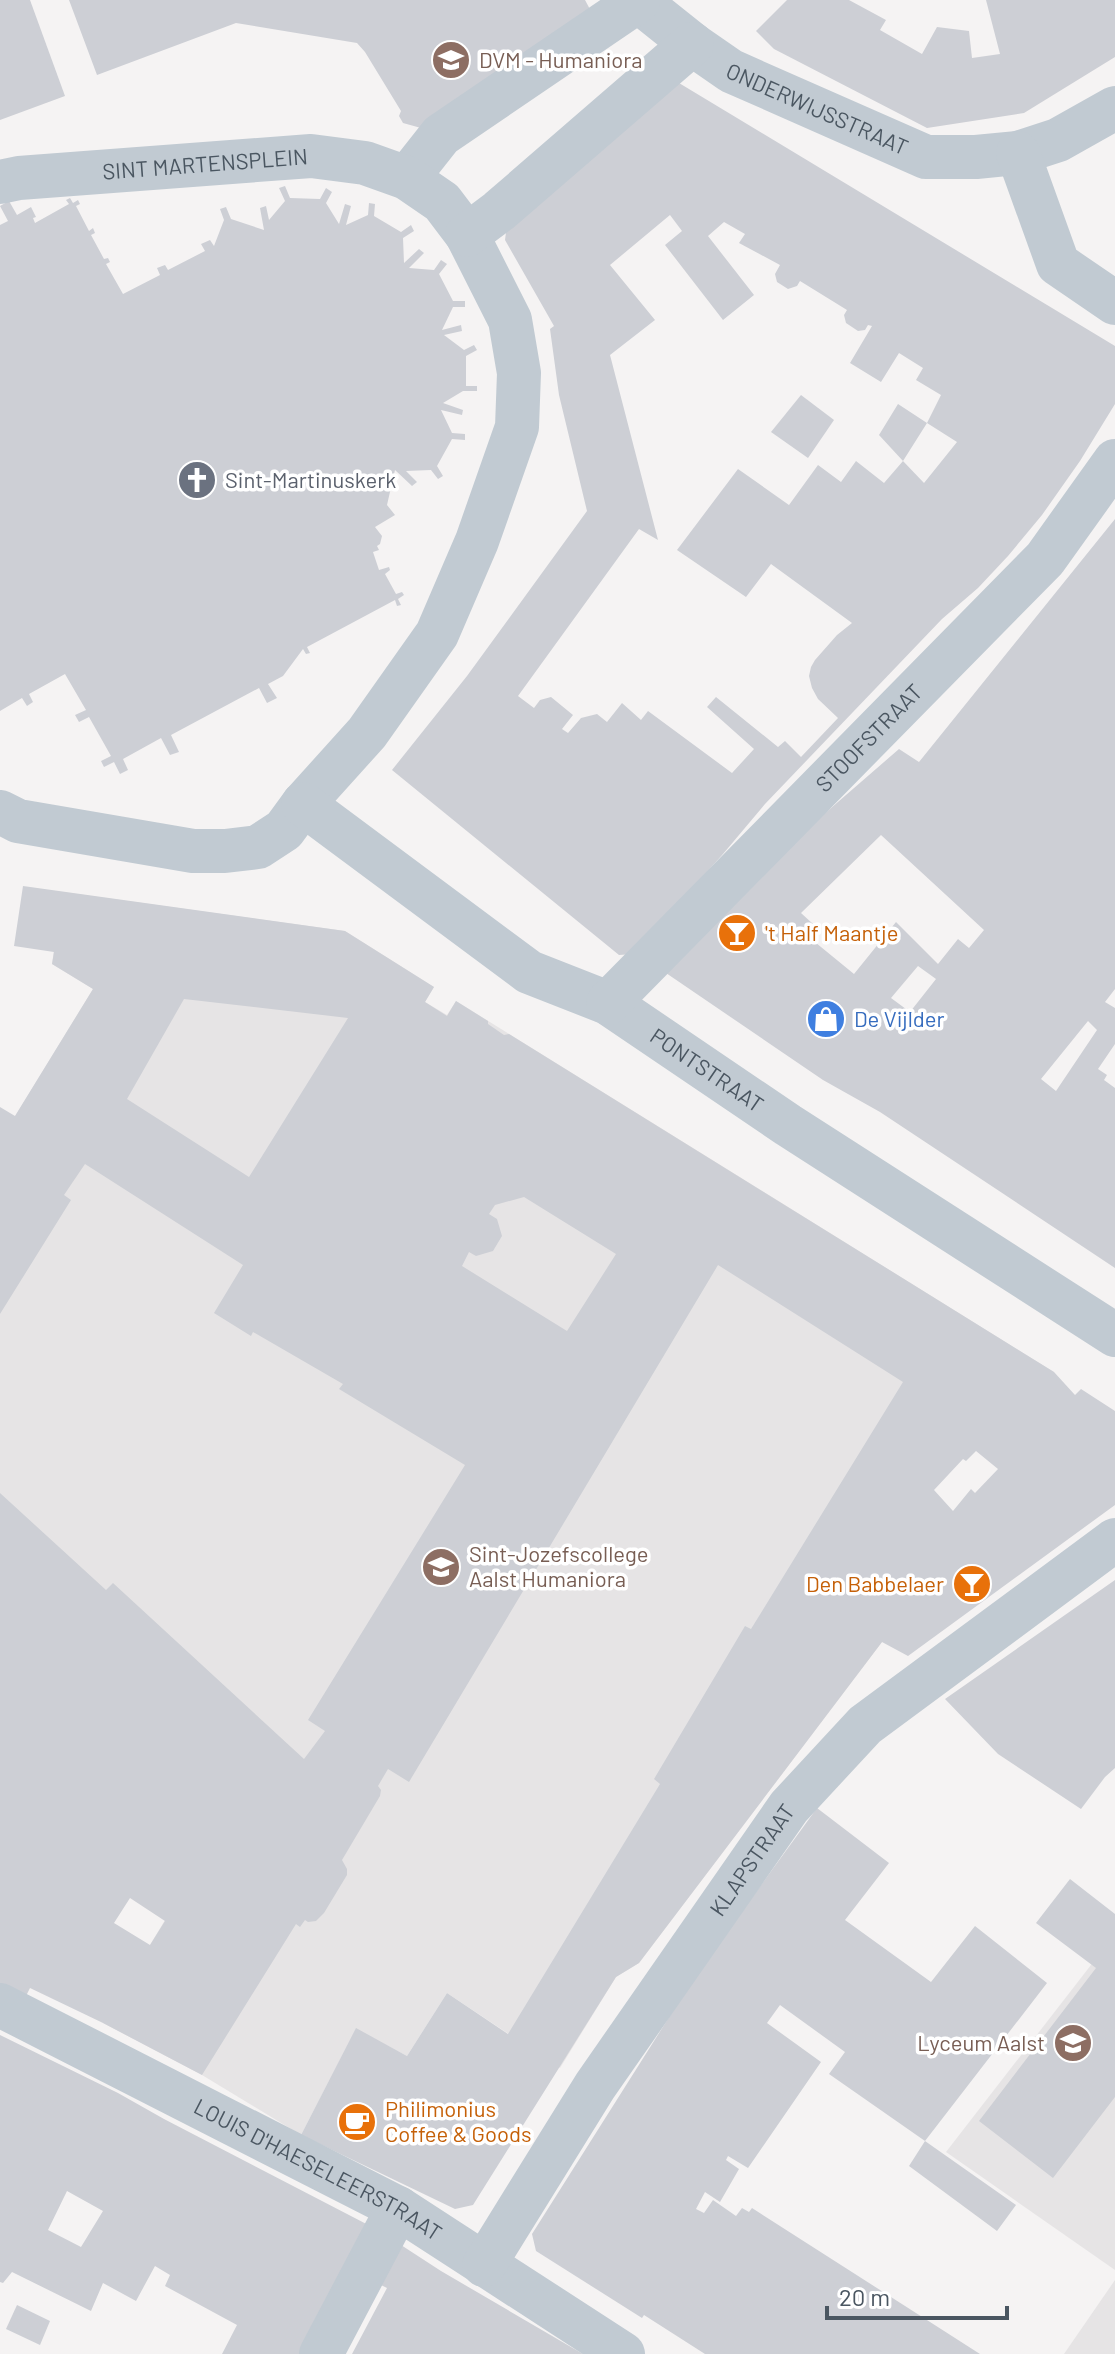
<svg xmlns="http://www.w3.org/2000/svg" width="1115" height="2354" viewBox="0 0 1115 2354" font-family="Barlow,sans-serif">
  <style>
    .education { fill: #e6e4e5 }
    .building { fill: #cdcfd5; fill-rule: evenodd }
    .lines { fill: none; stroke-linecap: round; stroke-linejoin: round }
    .street { stroke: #c1cad2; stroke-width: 44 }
    .labels { text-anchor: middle; stroke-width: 7; stroke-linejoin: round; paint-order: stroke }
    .education-label { font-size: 22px; fill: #785e54; stroke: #fff; text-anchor: start }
    .street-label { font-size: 22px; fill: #4a5661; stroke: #fff }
    .worship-label { font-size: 22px; fill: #5b616d; stroke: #fff; text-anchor: start }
    .food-label { font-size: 22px; fill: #c56008; stroke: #fff; text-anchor: start }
    .shop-label { font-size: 22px; fill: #366cbe; stroke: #fff; text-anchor: start }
  </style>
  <rect width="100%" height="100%" fill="#f5f3f3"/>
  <!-- education -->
  <g class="education">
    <polygon points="62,892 345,931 434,987 425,1002 447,1015 456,1001 1054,1372 963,1459 951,1451 849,1620 882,1642 639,1963 616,1977 560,2068 447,1993 407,2056 356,2029 301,2135 202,2075 103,2023 215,1837 0,1677 0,1141 93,989 52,964"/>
    <polygon points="1115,1934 1115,2270 946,2152"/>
    <polygon points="1115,2280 1115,2354 1064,2354"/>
  </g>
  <!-- building -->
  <g class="building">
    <polygon points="0,0 30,0 65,96 0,120"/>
    <polygon points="69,0 585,0 592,13 421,128 403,123 399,116 401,111 365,52 357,43 236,23 97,75"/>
    <polygon points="787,0 849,0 886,20 880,30 922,54 937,27 969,31 972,58 1000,54 986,0 1115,0 1115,57 1024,113 927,128 774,49 756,31"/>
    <path d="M 679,83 L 1115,346 L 1115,404 L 1080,461 L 1042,515 L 1008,556 L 978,588 L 942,619 L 765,804 L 723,854 L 633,954 L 619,955 L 392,770 L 467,676 L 587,511 L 559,395 L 550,329 L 554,326 L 505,240 L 507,225 ZM 670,215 L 682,231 L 665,245 L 723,320 L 754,295 L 708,236 L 724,222 L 745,234 L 739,243 L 780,265 L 775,274 L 777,282 L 788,289 L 797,286 L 800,281 L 847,310 L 844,315 L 846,323 L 858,331 L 865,330 L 868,325 L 872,326 L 850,363 L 881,382 L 899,353 L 923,368 L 916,380 L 941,395 L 927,423 L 957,442 L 924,483 L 903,461 L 927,423 L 898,404 L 879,435 L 903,461 L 884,483 L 856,461 L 841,482 L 818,465 L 789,505 L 738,469 L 677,550 L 746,597 L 771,564 L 852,623 L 837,635 L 815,660 L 811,667 L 809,676 L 812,688 L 818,699 L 838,718 L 801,757 L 785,741 L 778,747 L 716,697 L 707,707 L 754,749 L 732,773 L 648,711 L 641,720 L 622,703 L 607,722 L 597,714 L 581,718 L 568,733 L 562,729 L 573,715 L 551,697 L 540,700 L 534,708 L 518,696 L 639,529 L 658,540 L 610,355 L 655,320 L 610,265 Z"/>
    <polygon points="285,186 290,198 320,199 326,188 332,192 326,203 339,224 345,204 351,206 346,225 368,215 369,203 375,204 374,216 401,232 411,225 414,231 403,238 404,263 419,249 424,253 409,268 434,270 441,260 447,264 439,274 453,301 465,301 465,307 453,307 442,330 461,325 462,331 444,335 464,350 474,345 477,350 466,356 466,386 477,386 477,391 463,391 443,403 463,410 462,415 441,410 452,433 465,434 465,440 452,439 437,466 443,476 438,479 431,470 406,471 417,482 412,486 395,470 387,505 395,515 375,527 382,536 380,544 377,546 379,550 373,552 379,570 389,567 390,570 385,574 396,594 402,592 404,595 398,599 401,605 397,606 395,600 307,647 310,653 306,654 303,649 283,676 268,684 277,698 267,703 259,688 171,735 179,752 170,755 161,738 123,759 128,770 120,774 114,762 104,767 101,761 111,756 89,717 79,722 75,715 86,710 65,674 29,694 33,702 27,706 22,698 0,711 0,225 8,221 0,206 9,201 17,215 31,207 36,217 33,218 35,223 69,204 66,200 70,198 73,203 78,200 80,204 76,206 89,231 93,228 95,233 91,235 104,259 108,258 110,262 106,264 123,294 160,275 157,268 165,265 168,270 205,251 201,244 210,240 214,246 224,220 220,209 226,207 231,219 264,230 260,208 266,206 269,220 285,201 279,188"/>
    <polygon points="801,395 834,420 808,458 771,432"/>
    <path d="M 1115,519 L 1115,989 L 1105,1002 L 1115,1008 L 1115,1044 L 1098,1069 L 1107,1075 L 1104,1080 L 1115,1088 L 1115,1268 L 880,1112 L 823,1080 L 666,973 L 793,841 L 899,749 L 919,762 ZM 881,835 L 984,930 L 969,948 L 958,939 L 938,964 L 896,922 L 854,974 L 810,938 L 806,943 L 801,937 L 813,924 L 801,913 ZM 918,966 L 936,979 L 910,1012 L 891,998 ZM 1088,1021 L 1097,1030 L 1056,1091 L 1041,1079 Z"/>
    <path d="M 23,886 L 345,931 L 434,987 L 425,1002 L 447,1016 L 456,1001 L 488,1021 L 488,1024 L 504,1035 L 509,1034 L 1054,1372 L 1075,1395 L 1081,1389 L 1115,1411 L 1115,1505 L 908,1656 L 882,1642 L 639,1963 L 616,1977 L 473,2205 L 455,2209 L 301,2135 L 356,2028 L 407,2056 L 447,1993 L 508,2034 L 660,1784 L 654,1779 L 745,1626 L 751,1629 L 903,1382 L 718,1265 L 409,1782 L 388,1769 L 378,1786 L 381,1790 L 380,1796 L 342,1860 L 347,1869 L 347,1875 L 324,1913 L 316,1921 L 308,1922 L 305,1920 L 300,1927 L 296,1924 L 202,2075 L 103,2023 L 30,1988 L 26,1996 L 0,1983 L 0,1493 L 106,1590 L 113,1583 L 304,1759 L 325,1731 L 308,1720 L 465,1465 L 339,1389 L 343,1384 L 253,1332 L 251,1336 L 214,1313 L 243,1265 L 85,1164 L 64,1195 L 71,1200 L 0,1314 L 0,1107 L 15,1116 L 93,989 L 52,964 L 54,952 L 14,946 ZM 184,999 L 348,1018 L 249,1177 L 127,1099 ZM 524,1197 L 616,1254 L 567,1331 L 462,1266 L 469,1252 L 476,1256 L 493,1251 L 502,1236 L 497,1219 L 489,1214 L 495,1205 ZM 976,1451 L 998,1469 L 975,1493 L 971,1489 L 953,1511 L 934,1490 L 963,1459 L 966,1461 ZM 130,1898 L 165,1921 L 150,1945 L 114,1923 Z"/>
    <polygon points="1115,1580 1115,1768 1105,1777 1081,1809 998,1754 945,1699"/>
    <polygon points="817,1808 889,1863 845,1920 931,1982 975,1926 1047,1983 925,2141 1016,2205 997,2231 909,2166 925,2141 829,2074 845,2052 780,2005 767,2023 821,2062 748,2168 728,2156 726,2160 739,2169 720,2202 705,2192 696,2209 704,2213 713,2200 736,2216 742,2208 749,2212 752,2208 980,2354 705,2354 644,2315 642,2318 536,2251 532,2234 697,1973"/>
    <polygon points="1070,1879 1115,1914 1115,2097 1053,2178 979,2121 1096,1968 1036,1923"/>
    <path d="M 0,2035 L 118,2093 L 164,2119 L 376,2229 L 309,2354 L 222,2354 L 237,2325 L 165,2286 L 170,2275 L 155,2266 L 136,2301 L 103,2283 L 91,2311 L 12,2272 L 3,2283 L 0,2282 ZM 67,2191 L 103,2211 L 81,2247 L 48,2230 Z"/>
    <polygon points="401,2245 441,2271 583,2354 352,2354 387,2288 375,2282"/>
    <polygon points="17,2305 50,2321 40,2345 6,2329"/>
  </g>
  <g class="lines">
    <!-- street -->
    <g class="street">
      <path id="s1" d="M 637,0 L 692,44 L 731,71 L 926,157 L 976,157 L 1018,153 L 1058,140 L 1115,108"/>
      <polyline points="1018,153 1058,264 1115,303"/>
      <polyline points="407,178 441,135 638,1"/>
      <path id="s2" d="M 0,182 L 19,178 L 311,156 L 365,163 L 407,178 L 442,202 L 467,235 L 510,320 L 519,373 L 517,427 L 477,541 L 437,634 L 367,733 L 303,804 L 284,830 L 258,847 L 225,851 L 193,851 L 18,821 L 0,812"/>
      <polyline points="467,235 499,211 692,44"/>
      <path id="s3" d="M 303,804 L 529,972 L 608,1003 L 788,1125 L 1115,1335"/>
      <path id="s4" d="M 608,1003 L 1045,559 L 1115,461"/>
      <path id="s5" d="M 0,2005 L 398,2208 L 623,2354"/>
      <path id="s6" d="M 484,2265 L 595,2086 L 789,1807 L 865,1725 L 1115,1540"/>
      <polyline points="321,2354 398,2208"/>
    </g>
  </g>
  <!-- icons -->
  <defs>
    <g id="school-disc" transform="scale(2)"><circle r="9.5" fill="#8d6e63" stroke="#fff"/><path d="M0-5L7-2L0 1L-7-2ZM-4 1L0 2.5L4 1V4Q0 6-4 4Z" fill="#fff"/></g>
    <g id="church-disc" transform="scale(2)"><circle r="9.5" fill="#6b7280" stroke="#fff"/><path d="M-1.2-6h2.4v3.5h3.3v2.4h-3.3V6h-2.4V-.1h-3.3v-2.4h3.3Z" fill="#fff"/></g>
    <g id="bar-disc" transform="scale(2)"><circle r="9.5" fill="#e8710a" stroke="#fff"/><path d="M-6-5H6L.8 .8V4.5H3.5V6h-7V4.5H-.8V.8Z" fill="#fff"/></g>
    <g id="shop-disc" transform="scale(2)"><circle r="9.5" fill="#3f7fe0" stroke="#fff"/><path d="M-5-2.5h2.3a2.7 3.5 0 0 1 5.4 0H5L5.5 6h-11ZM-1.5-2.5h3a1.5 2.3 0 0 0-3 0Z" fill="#fff"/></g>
    <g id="cafe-disc" transform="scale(2)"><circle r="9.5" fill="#e8710a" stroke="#fff"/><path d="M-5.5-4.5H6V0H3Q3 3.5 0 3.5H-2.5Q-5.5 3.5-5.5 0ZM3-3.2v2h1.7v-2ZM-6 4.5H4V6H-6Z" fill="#fff"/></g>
  </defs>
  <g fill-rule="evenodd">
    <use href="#school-disc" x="451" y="60"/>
    <use href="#church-disc" x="197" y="480"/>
    <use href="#bar-disc" x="737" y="933"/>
    <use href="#shop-disc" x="826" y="1019"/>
    <use href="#school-disc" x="441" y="1567"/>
    <use href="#bar-disc" x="972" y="1584"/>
    <use href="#school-disc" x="1073" y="2043"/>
    <use href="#cafe-disc" x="357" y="2122"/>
  </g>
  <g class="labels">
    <!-- education labels -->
    <g class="education-label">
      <text x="479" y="68">DVM - Humaniora</text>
      <text x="469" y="1562">Sint-Jozefscollege<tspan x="469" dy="25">Aalst Humaniora</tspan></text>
      <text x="1045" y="2051" text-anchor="end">Lyceum Aalst</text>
    </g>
    <!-- street labels -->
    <g class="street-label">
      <text dy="8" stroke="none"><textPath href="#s1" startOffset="212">ONDERWIJSSTRAAT</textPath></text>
      <text dy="8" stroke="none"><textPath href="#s2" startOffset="206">SINT MARTENSPLEIN</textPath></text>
      <text dy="8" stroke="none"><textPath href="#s4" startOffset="372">STOOFSTRAAT</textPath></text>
      <text dy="8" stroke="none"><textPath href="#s3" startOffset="486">PONTSTRAAT</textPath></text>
      <text dy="8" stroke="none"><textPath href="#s6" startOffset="486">KLAPSTRAAT</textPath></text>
      <text dy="8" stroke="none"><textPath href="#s5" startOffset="358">LOUIS D'HAESELEERSTRAAT</textPath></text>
    </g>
    <!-- worship labels -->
    <g class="worship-label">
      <text x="225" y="488">Sint-Martinuskerk</text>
    </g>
    <!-- food labels -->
    <g class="food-label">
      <text x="765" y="941">'t Half Maantje</text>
      <text x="944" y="1592" text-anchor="end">Den Babbelaer</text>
      <text x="385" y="2117">Philimonius<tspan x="385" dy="25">Coffee &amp; Goods</tspan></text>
    </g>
    <!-- shop labels -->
    <g class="shop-label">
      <text x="854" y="1027">De Vijlder</text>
    </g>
  </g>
  <!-- scale -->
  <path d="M827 2306v12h180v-12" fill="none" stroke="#4a5661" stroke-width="4"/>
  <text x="839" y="2306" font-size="24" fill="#4a5661" stroke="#ffffff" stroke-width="6" paint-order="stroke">20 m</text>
</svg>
